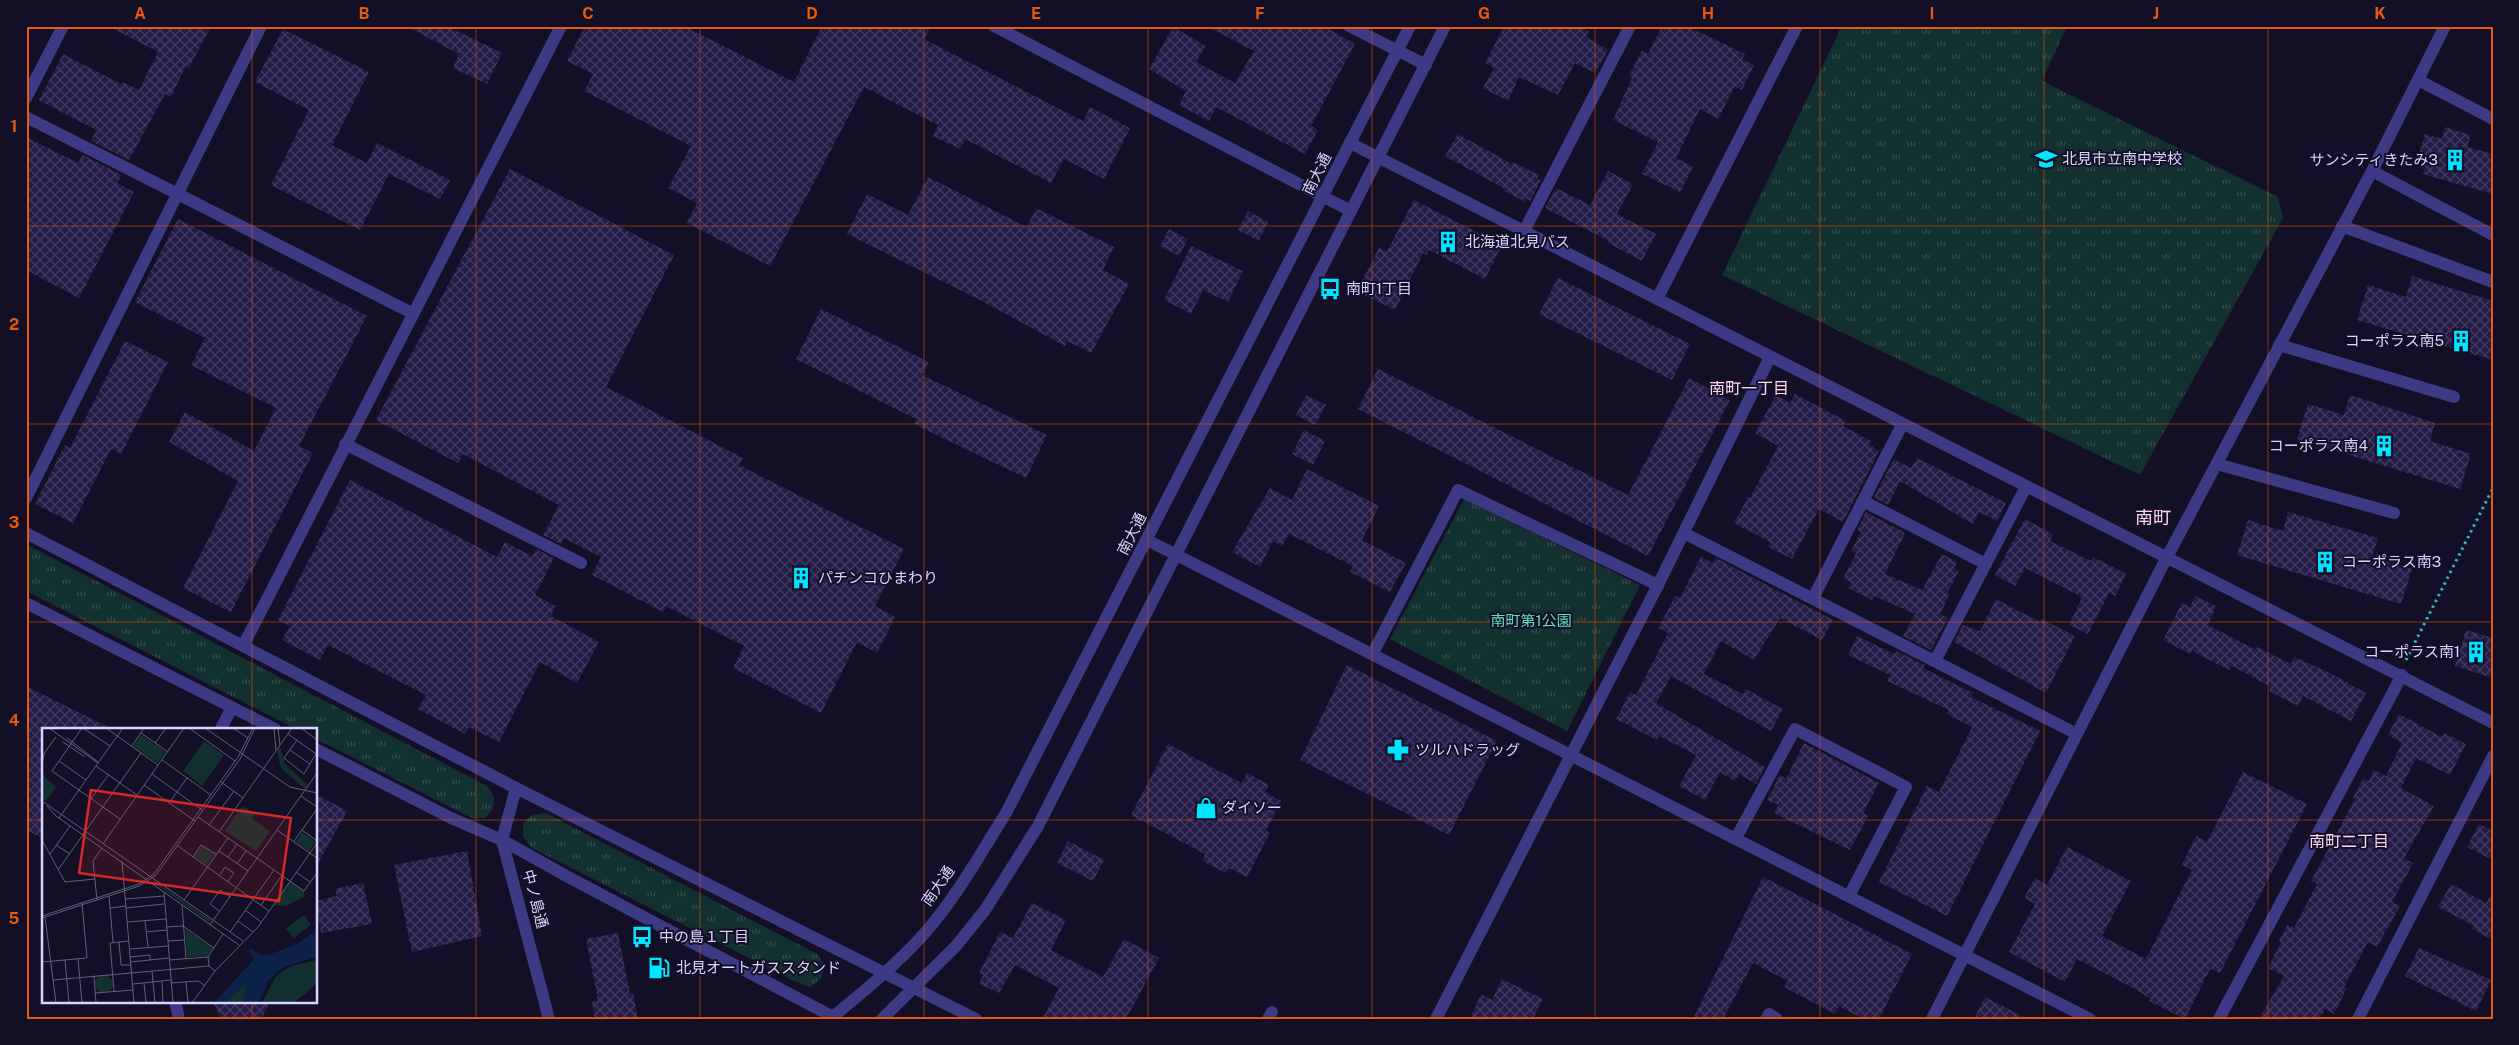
<svg xmlns="http://www.w3.org/2000/svg" width="2519" height="1045" viewBox="0 0 2519 1045" font-family="'Public Sans','Noto Sans JP',sans-serif">
  <style>
    .park { fill: url(#park-tufts) }
    .building { fill: url(#building-cross-hatch) }
    .lines { fill: none; stroke-linecap: round; stroke-linejoin: round }
    .path { stroke: #2fb8b0; stroke-width: 3; stroke-dasharray: 2.5 4; stroke-linecap: butt }
    .minor { stroke: #3d3a85; stroke-width: 12 }
    .grid { fill: none; stroke: #e8590c; stroke-width: 1; stroke-opacity: 0.55 }
    .labels { text-anchor: middle; stroke-width: 4; stroke-linejoin: round; paint-order: stroke }
    .poi-label { font-size: 15px; fill: #d9d4ff; stroke: #130f26; text-anchor: start }
    .street-label { font-size: 15px; fill: #d9d4ff; stroke: #130f26 }
    .park-label { font-size: 15px; fill: #5fe0c0; stroke: #130f26 }
    .neighbourhood-label { font-size: 16px; fill: #ffd6f0; stroke: #130f26 }
    .quarter-label { font-size: 18px; fill: #ffd6f0; stroke: #130f26 }
    .inset-road { fill: none; stroke: #625e7d; stroke-width: 1 }
    .view { fill: #d62828; fill-opacity: 0.15; stroke: #d62828; stroke-width: 2.5 }
    .inset-edge { fill: none; stroke: #d9d4ff; stroke-width: 2.5 }
    .neatline { fill: none; stroke: #e8590c; stroke-width: 2 }
    .grid-label { font-size: 16px; text-anchor: middle; font-weight: bold; fill: #e8590c }
  </style>
  <defs>
    <pattern id="park-tufts" width="24" height="20" patternUnits="userSpaceOnUse" patternTransform="scale(1.25)"><rect width="24" height="20" fill="#12302f"/><path d="M3 7l-1-3M5 7V3M7 7l1-3M15 17l-1-3M17 17v-4M19 17l1-3" fill="none" stroke="#344d4e"/></pattern>
    <pattern id="building-cross-hatch" width="8" height="8" patternUnits="userSpaceOnUse" patternTransform="scale(1.25)"><rect width="8" height="8" fill="#241b47"/><path d="M0 0l8 8M0 8l8-8" fill="none" stroke="#433b63"/></pattern>
  </defs>
  <rect width="100%" height="100%" fill="#130f26"/>
  <!-- park -->
  <g class="park">
    <polygon points="1842,26 2067,26 2042,81 2278,197 2283,218 2140,475 1722,275"/>
    <polygon points="1464,499 1640,585 1567,731 1390,639"/>
    <path d="M 26,544 L 487,786 C 497,798 497,807 485,818 L 472,818 L 316,739 L 316,729 L 296,729 L 26,591 Z"/>
    <path d="M 546,813 L 817,954 C 829,968 825,978 810,987 L 794,981 L 532,848 L 523,837 L 523,823 L 532,815 Z"/>
  </g>
  <!-- building -->
  <g class="building">
    <polygon points="108,26 211,26 189,68 186,66 171,97 165,94 129,160 91,141 96,130 39,100 63,54 121,84 123,82 139,90 158,52"/>
    <polygon points="406,26 447,26 502,53 487,84 453,68 459,54"/>
    <polygon points="585,26 684,26 794,82 822,26 931,26 924,39 1083,121 1090,107 1130,128 1104,179 1064,159 1051,183 965,139 960,149 933,136 938,125 864,87 770,266 687,223 697,203 668,188 691,146 584,91 593,74 567,61"/>
    <polygon points="1206,26 1324,26 1355,44 1311,126 1318,130 1305,154 1216,107 1209,121 1179,105 1186,91 1149,69 1173,27 1206,46 1196,62 1235,83 1254,51"/>
    <polygon points="1504,26 1578,26 1589,31 1586,37 1608,50 1595,73 1575,63 1558,95 1519,77 1508,101 1483,88 1494,68 1485,63"/>
    <polygon points="1662,26 1687,26 1745,54 1742,59 1754,65 1742,90 1735,86 1718,119 1700,109 1676,158 1693,167 1680,192 1642,174 1658,142 1613,120 1632,78 1629,76 1642,50 1648,54"/>
    <polygon points="283,29 369,72 332,145 367,163 377,143 450,180 440,199 389,174 360,230 271,185 309,110 255,82"/>
    <polygon points="2445,127 2471,135 2467,147 2493,154 2493,194 2423,174 2425,168 2416,165 2425,134 2442,139"/>
    <polygon points="1458,134 1512,164 1513,162 1539,175 1537,179 1541,180 1530,201 1527,199 1526,202 1504,191 1505,189 1445,156"/>
    <polygon points="26,137 78,163 83,155 122,175 117,183 134,192 79,298 26,270"/>
    <polygon points="510,169 674,255 606,387 743,458 739,465 904,549 875,606 895,617 877,653 857,642 821,713 733,668 744,646 666,606 663,612 592,575 601,557 564,538 561,544 543,535 559,505 463,454 458,463 376,420"/>
    <polygon points="1608,171 1633,184 1617,214 1656,234 1642,261 1608,243 1609,241 1545,208 1556,188 1590,205"/>
    <polygon points="928,177 1027,227 1036,208 1114,247 1103,270 1129,284 1091,353 1067,341 1065,346 978,299 847,234 867,194 908,215"/>
    <polygon points="1414,200 1502,245 1485,279 1429,250 1426,255 1423,253 1395,310 1357,291 1379,248 1387,251"/>
    <polygon points="1248,211 1268,222 1259,241 1238,230"/>
    <polygon points="178,219 367,316 299,446 313,453 231,612 183,588 238,481 169,442 185,412 254,451 276,408 191,365 205,338 135,302"/>
    <polygon points="1169,229 1188,239 1179,256 1160,246"/>
    <polygon points="1191,246 1243,271 1228,302 1203,290 1191,314 1164,300"/>
    <polygon points="2412,276 2493,301 2493,360 2357,320 2368,285 2406,297"/>
    <polygon points="1558,278 1690,344 1672,380 1539,314"/>
    <polygon points="821,309 929,362 922,375 1047,435 1026,478 914,424 916,419 796,359"/>
    <polygon points="125,341 168,362 121,454 111,449 73,523 35,504 65,445 70,448"/>
    <polygon points="1378,369 1628,495 1689,378 1730,400 1648,556 1358,409"/>
    <polygon points="1795,394 1846,421 1843,426 1871,441 1869,445 1879,451 1843,522 1819,509 1792,559 1768,547 1770,542 1734,523 1748,497 1750,498 1778,446 1755,433 1776,395 1790,403"/>
    <polygon points="1306,395 1326,405 1315,425 1296,415"/>
    <polygon points="2350,395 2435,423 2430,441 2471,454 2460,489 2297,439 2308,404 2344,415"/>
    <polygon points="1304,430 1325,441 1313,465 1292,454"/>
    <polygon points="1917,458 2006,503 1997,521 1979,512 1973,524 1900,481 1888,505 1874,497 1894,459 1911,468"/>
    <polygon points="1307,469 1379,506 1362,540 1406,563 1390,592 1350,572 1353,566 1289,534 1282,546 1273,541 1260,567 1232,552 1270,488 1292,500"/>
    <polygon points="350,480 497,557 505,542 532,556 536,549 554,558 535,595 556,606 551,616 599,642 577,683 540,662 499,742 469,727 465,734 418,709 426,695 328,645 320,660 282,640 290,626 278,620"/>
    <polygon points="1866,512 1905,533 1885,574 1922,590 1942,554 1957,562 1954,568 1959,571 1947,593 1950,594 1940,614 1948,618 1931,650 1903,636 1915,614 1874,596 1872,600 1848,588 1851,582 1843,579 1856,553 1851,551 1861,532 1857,530"/>
    <polygon points="2288,512 2378,538 2372,557 2412,569 2401,604 2237,555 2248,520 2283,531"/>
    <polygon points="2025,519 2053,534 2050,541 2091,561 2093,557 2126,574 2115,596 2109,593 2088,634 2069,625 2082,597 2025,568 2015,586 1995,575"/>
    <polygon points="1701,557 1713,563 1716,558 1833,620 1822,640 1780,618 1754,660 1721,641 1704,674 1743,694 1746,689 1783,709 1771,731 1671,676 1656,703 1765,767 1756,784 1739,774 1735,781 1720,772 1705,800 1679,786 1696,755 1659,736 1657,740 1616,719 1630,692 1636,695 1668,633 1658,628 1675,596 1680,598"/>
    <polygon points="2195,596 2216,606 2208,625 2256,650 2257,647 2291,664 2294,657 2328,672 2366,693 2351,721 2303,696 2298,706 2269,691 2271,687 2232,666 2229,670 2192,651 2190,654 2163,640 2182,603 2190,607"/>
    <polygon points="1996,599 2040,622 2042,619 2075,636 2046,693 1954,642 1963,625 1980,631"/>
    <polygon points="2466,630 2493,638 2493,678 2455,666"/>
    <polygon points="1857,636 1894,654 1896,651 1925,665 1923,668 1973,693 1971,697 2040,731 1947,916 1879,882 1927,786 1939,792 1972,727 1947,714 1949,710 1887,681 1890,675 1848,655"/>
    <polygon points="1347,665 1497,741 1449,835 1300,760"/>
    <polygon points="26,686 112,729 44,729 44,839 26,830"/>
    <polygon points="2399,714 2442,737 2444,733 2466,744 2450,775 2416,758 2401,788 2434,806 2404,858 2413,863 2392,902 2400,906 2377,947 2368,942 2344,987 2347,988 2334,1014 2325,1009 2320,1019 2259,1019 2284,976 2268,968 2281,942 2279,941 2287,925 2294,928 2317,884 2311,881 2355,799 2353,798 2363,778 2369,781 2374,770 2386,776 2402,743 2388,735"/>
    <polygon points="1804,743 1879,783 1863,813 1868,816 1850,850 1774,813 1778,805 1767,800 1780,775 1786,779"/>
    <polygon points="1168,744 1242,783 1247,773 1269,785 1265,792 1281,801 1266,830 1270,833 1247,877 1229,868 1226,873 1202,861 1205,854 1131,815"/>
    <polygon points="2243,772 2307,804 2220,973 2210,969 2185,1019 2149,1001 2151,999 2135,989 2077,959 2065,982 2009,952 2035,904 2024,898 2035,878 2047,885 2067,847 2131,881 2102,936 2146,959 2192,870 2182,865 2196,836 2207,842"/>
    <polygon points="316,794 347,811 316,867"/>
    <polygon points="2479,824 2493,831 2493,860 2467,847"/>
    <polygon points="1068,841 1104,860 1093,881 1057,863"/>
    <polygon points="467,851 482,936 412,952 394,865"/>
    <polygon points="1763,877 1912,954 1879,1019 1863,1019 1839,1006 1835,1014 1784,987 1788,981 1753,963 1723,1019 1693,1019"/>
    <polygon points="363,883 372,924 321,933 316,901 337,896 335,889"/>
    <polygon points="2451,884 2486,903 2493,891 2493,940 2472,929 2474,926 2438,907"/>
    <polygon points="1032,903 1066,920 1051,950 1103,977 1124,939 1159,958 1126,1019 1042,1019 1059,988 1015,965 999,993 979,984 983,975 979,973 1000,932 1013,938"/>
    <polygon points="618,933 630,994 633,993 638,1019 595,1019 592,1002 598,1000 586,939"/>
    <polygon points="2419,948 2491,980 2476,1011 2405,976"/>
    <polygon points="1502,979 1543,999 1533,1019 1470,1019 1481,994 1492,1000"/>
    <polygon points="1985,997 2028,1019 1974,1019"/>
    <polygon points="213,1001 270,1001 262,1019 221,1019"/>
  </g>
  <g class="lines">
    <!-- path -->
    <polyline class="path" points="2406,660 2493,488"/>
    <!-- minor -->
    <g class="minor">
      <polyline points="994,26 1351,211"/>
      <polyline points="1349,26 1426,65"/>
      <polyline points="2418,80 2493,119"/>
      <polyline points="26,98 63,26"/>
      <polyline points="26,117 412,313"/>
      <polyline points="1350,143 2493,723"/>
      <polyline points="2372,171 2493,235"/>
      <polyline points="2342,226 2493,282"/>
      <polyline points="1524,231 1630,26"/>
      <polyline points="1657,299 1797,26"/>
      <polyline points="2279,345 2454,397"/>
      <polyline points="345,444 581,563"/>
      <polyline points="2217,464 2394,513"/>
      <polyline points="26,498 261,26"/>
      <polyline points="1863,501 1986,564"/>
      <polyline points="26,533 516,788 976,1019"/>
      <polyline points="1684,533 2077,734"/>
      <polyline points="1147,540 2090,1019"/>
      <polyline points="1813,598 1902,425"/>
      <polyline points="26,603 275,729"/>
      <polyline points="243,646 561,26"/>
      <polyline points="1373,653 1458,490 1658,585"/>
      <polyline points="1935,661 2026,487"/>
      <polyline points="221,729 232,707"/>
      <polyline points="316,749 451,818 502,840 570,878 837,1019"/>
      <polyline points="516,788 502,840 549,1019"/>
      <polyline points="1736,838 1795,729 1906,787 1849,896"/>
      <polyline points="175,1001 179,1019"/>
      <path d="M 830,1019 C 862,993 896,965 924,934 C 956,898 980,854 1006,813 L 1410,26"/>
      <polyline points="882,1019 956,946 985,910 1038,826 1445,26"/>
      <polyline points="1268,1019 1272,1012"/>
      <polyline points="1436,1019 1658,585 1770,357"/>
      <polyline points="1766,1019 1769,1014 1777,1019"/>
      <polyline points="1932,1019 2166,559 2372,171 2445,26"/>
      <polyline points="2219,1019 2402,675"/>
      <polyline points="2358,1019 2493,756"/>
    </g>
  </g>
  <!-- grid -->
  <path class="grid" d="M 252,26 L 252,729M 476,26 L 476,1019M 700,26 L 700,1019M 924,26 L 924,1019M 1148,26 L 1148,1019M 1372,26 L 1372,1019M 1595,26 L 1595,1019M 1820,26 L 1820,1019M 2044,26 L 2044,1019M 2268,26 L 2268,1019M 26,226 L 2493,226M 26,424 L 2493,424M 26,622 L 2493,622M 26,820 L 44,820M 316,820 L 2493,820M 252,1001 L 252,1019"/>
  <!-- icons -->
  <defs>
    <g id="school-bare" transform="scale(1.725)"><path d="M0-5L7-2L0 1L-7-2ZM-4 1L0 2.5L4 1V4Q0 6-4 4Z" fill="#00e5ff" stroke="#130f26" stroke-width="2.5" paint-order="stroke"/></g>
    <g id="building-bare" transform="scale(1.725)"><path d="M-4-6H4V6H1V3H-1V6H-4ZM-2.5-4.3h1.7v1.8h-1.7ZM.8-4.3h1.7v1.8H.8ZM-2.5-1h1.7V.8h-1.7ZM.8-1h1.7V.8H.8Z" fill="#00e5ff" stroke="#130f26" stroke-width="2.5" paint-order="stroke"/></g>
    <g id="bus-bare" transform="scale(1.725)"><path d="M-5-6H5V4H4V6H2V4H-2V6H-4V4H-5ZM-3.5-4V0h7V-4ZM-3.5 1.2v1.5H-2V1.2ZM2 1.2v1.5H3.5V1.2Z" fill="#00e5ff" stroke="#130f26" stroke-width="2.5" paint-order="stroke"/></g>
    <g id="pharmacy-bare" transform="scale(1.725)"><path d="M-2-6h4v4h4v4h-4v4h-4v-4h-4v-4h4Z" fill="#00e5ff" stroke="#130f26" stroke-width="2.5" paint-order="stroke"/></g>
    <g id="shop-bare" transform="scale(1.725)"><path d="M-5-2.5h2.3a2.7 3.5 0 0 1 5.4 0H5L5.5 6h-11ZM-1.5-2.5h3a1.5 2.3 0 0 0-3 0Z" fill="#00e5ff" stroke="#130f26" stroke-width="2.5" paint-order="stroke"/></g>
    <g id="fuel-bare" transform="scale(1.725)"><path d="M-5.5-6h7V0h2V4h1.3V-2.5L3-4.5l.8-.8L6-3V5H2.5V1h-1V6h-7ZM-4.2-4.7v3.2H.2V-4.7Z" fill="#00e5ff" stroke="#130f26" stroke-width="2.5" paint-order="stroke"/></g>
  </defs>
  <g fill-rule="evenodd">
    <use href="#school-bare" x="2046" y="159"/>
    <use href="#building-bare" x="2455" y="160"/>
    <use href="#building-bare" x="1448" y="242"/>
    <use href="#bus-bare" x="1330" y="289"/>
    <use href="#building-bare" x="2461" y="341"/>
    <use href="#building-bare" x="2384" y="446"/>
    <use href="#building-bare" x="2325" y="562"/>
    <use href="#building-bare" x="801" y="578"/>
    <use href="#building-bare" x="2476" y="652"/>
    <use href="#pharmacy-bare" x="1398" y="750"/>
    <use href="#shop-bare" x="1206" y="808"/>
    <use href="#bus-bare" x="642" y="937"/>
    <use href="#fuel-bare" x="659" y="968"/>
  </g>
  <g class="labels">
    <!-- poi labels -->
    <g class="poi-label">
      <text x="2062" y="164">北見市立南中学校</text>
      <text x="2438" y="165" text-anchor="end">サンシティきたみ3</text>
      <text x="1465" y="247">北海道北見バス</text>
      <text x="1346" y="294">南町1丁目</text>
      <text x="2444" y="346" text-anchor="end">コーポラス南5</text>
      <text x="2368" y="451" text-anchor="end">コーポラス南4</text>
      <text x="2342" y="567">コーポラス南3</text>
      <text x="818" y="583">パチンコひまわり</text>
      <text x="2460" y="657" text-anchor="end">コーポラス南1</text>
      <text x="1415" y="755">ツルハドラッグ</text>
      <text x="1222" y="813">ダイソー</text>
      <text x="659" y="942">中の島１丁目</text>
      <text x="676" y="973">北見オートガススタンド</text>
    </g>
    <!-- street labels -->
    <g class="street-label">
      <text transform="translate(1317 174) rotate(-63)" y="5">南大通</text>
      <text transform="translate(1132 534) rotate(-63)" y="5">南大通</text>
      <text transform="translate(938 886) rotate(-55)" y="5">南大通</text>
      <text transform="translate(535 899) rotate(75)" y="5">中ノ島通</text>
    </g>
    <!-- park labels -->
    <g class="park-label">
      <text x="1531" y="626">南町第1公園</text>
    </g>
    <!-- neighbourhood labels -->
    <g class="neighbourhood-label">
      <text x="1749" y="394">南町一丁目</text>
      <text x="2349" y="847">南町二丁目</text>
    </g>
    <!-- quarter labels -->
    <g class="quarter-label">
      <text x="2153" y="524">南町</text>
    </g>
  </g>
  <!-- overview -->
  <g transform="translate(42 728)">
    <rect width="275" height="275" fill="#130f26"/>
    <path d="M 162,13 L 182,27 L 160,58 L 141,43 ZM 262,187 L 269,197 L 251,210 L 244,200 Z" fill="#12302f"/>
    <path d="M 248,153 L 262,163 L 262,169 L 243,178 L 231,177 ZM 275,232 L 275,255 L 264,265 L 251,275 L 220,275 L 234,248 L 249,238 Z" fill="#12302f"/>
    <path d="M 99,7 L 124,24 L 116,35 L 91,18 ZM 238,18 L 243,36 L 266,57 L 263,61 L 239,40 L 235,24 ZM 0,40 L 1,47 L 14,59 L 4,73 L 0,71 ZM 203,79 L 213,86 L 210,91 L 228,103 L 214,123 L 183,103 L 198,80 ZM 260,104 L 274,114 L 267,123 L 254,114 ZM 160,118 L 173,126 L 165,137 L 152,128 ZM 112,153 L 169,192 L 168,195 L 111,154 ZM 143,201 L 171,220 L 165,228 L 145,229 ZM53 256a9 9 0 1 1 18 0a9 9 0 1 1-18 0ZM 204,255 L 202,275 L 183,275 L 193,264 Z" fill="#12302f"/>
    <path d="M 275,202 L 275,229 L 241,239 L 226,253 L 217,275 L 202,275 L 203,256 L 183,275 L 172,275 L 212,231 L 206,222 L 209,220 L 218,227 L 226,227 L 255,216 Z" fill="#0c2248"/>
    <path class="inset-road" d="M 7,0 L 56,35 L 81,0M 40,0 L 10,43 L 78,91M 41,0 L 68,18M 64,0 L 116,37M 147,0 L 193,33M 163,0 L 248,59 L 275,65M 191,0 L 206,10M 232,0 L 234,22M 236,0 L 238,17M 259,0 L 275,12M 99,5 L 126,24M 246,6 L 274,26M 25,10 L 56,34M 255,12 L 242,30 L 262,46 L 275,24M 21,14 L 43,29M 113,15 L 124,0M 90,18 L 102,0M 248,22 L 268,36M 120,32 L 169,67M 17,33 L 44,52M 0,34 L 3,24 L 14,9M 54,38 L 95,67M 110,46 L 160,82M 179,54 L 201,70M 102,57 L 153,93M 259,68 L 275,79M 49,71 L 67,46M 0,73 L 201,213M 127,75 L 145,50M 5,78 L 14,88 L 197,217M 156,89 L 262,163 L 275,145M 17,90 L 56,35M 167,97 L 192,63M 235,102 L 275,130M 260,102 L 275,113M 177,104 L 250,0M 0,112 L 23,154 L 53,151M 252,113 L 275,81M 61,116 L 142,0M 14,117 L 28,126M 136,118 L 227,183M 177,123 L 206,143M 8,126 L 28,98M 151,129 L 159,117 L 174,126M 186,129 L 195,116M 80,133 L 92,275M 195,136 L 204,123M 16,142 L 99,25M 254,144 L 268,154M 178,147 L 183,139 L 192,145 L 186,153M 122,164 L 131,275M 67,168 L 71,214M 83,171 L 122,168M 55,172 L 51,133 L 60,120M 142,172 L 186,110M 140,177 L 144,231M 219,177 L 240,147M 68,180 L 84,178M 84,180 L 122,176M 203,182 L 219,194M 177,183 L 168,176 L 178,162 L 188,169M 0,188 L 97,156 L 112,146 L 196,29 L 211,0M 3,189 L 14,275M 0,190 L 97,158 L 114,147 L 198,31 L 213,0M 103,193 L 106,219M 196,193 L 211,204M 85,194 L 124,191M 168,197 L 275,45M 124,199 L 141,198 L 172,220M 104,204 L 125,202M 188,204 L 232,142M 126,213 L 142,212M 77,214 L 79,237 L 89,237M 88,221 L 126,218M 88,229 L 108,227 L 108,232M 36,231 L 40,275M 23,232 L 27,275M 127,232 L 166,229M 0,234 L 45,230 L 40,175M 89,234 L 127,230M 110,243 L 113,275M 173,243 L 167,238 L 166,229 L 181,206M 52,248 L 54,275M 11,252 L 167,238M 120,253 L 121,275M 144,254 L 146,275M 102,255 L 104,275M 129,255 L 156,253 L 162,257M 91,256 L 129,252M 72,263 L 68,215 L 87,213M 53,265 L 91,262M 150,275 L 173,243 L 216,199 L 275,115"/>
    <path class="view" d="M 49,62 L 249,90 L 237,173 L 37,145 Z"/>
    <rect width="275" height="275" class="inset-edge"/>
  </g>
  <!-- border -->
  <rect width="2519" height="1045" fill="none" stroke="#130f26" stroke-width="55"/>
  <rect x="28" y="28" width="2464" height="990" class="neatline"/>
  <g class="grid-label">
    <text x="140" y="19">A</text>
    <text x="364" y="19">B</text>
    <text x="588" y="19">C</text>
    <text x="812" y="19">D</text>
    <text x="1036" y="19">E</text>
    <text x="1260" y="19">F</text>
    <text x="1484" y="19">G</text>
    <text x="1708" y="19">H</text>
    <text x="1932" y="19">I</text>
    <text x="2156" y="19">J</text>
    <text x="2380" y="19">K</text>
    <text x="14" y="132">1</text>
    <text x="14" y="330">2</text>
    <text x="14" y="528">3</text>
    <text x="14" y="726">4</text>
    <text x="14" y="924">5</text>
  </g>
</svg>
